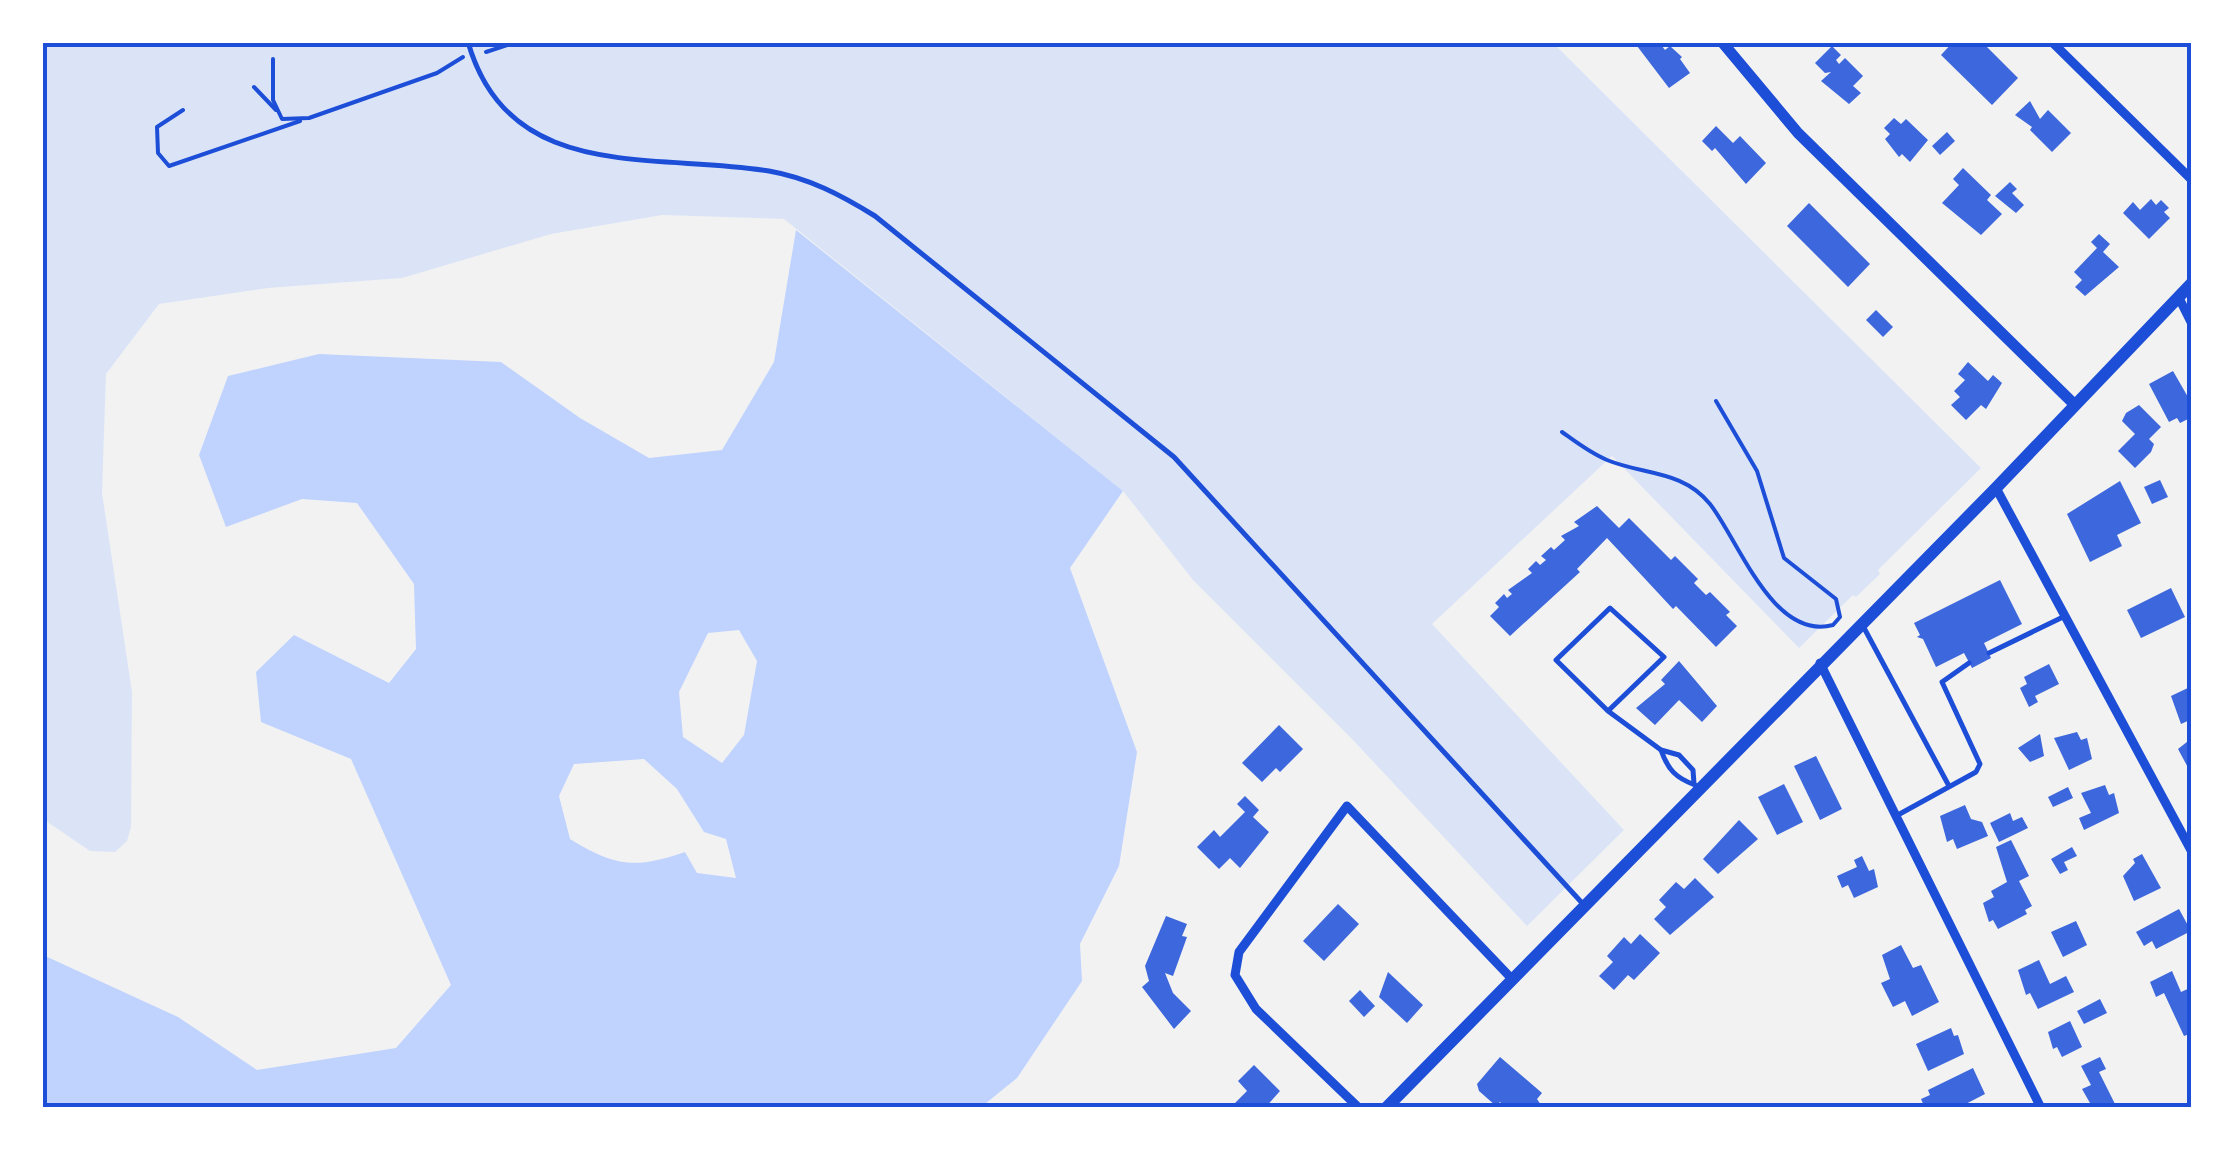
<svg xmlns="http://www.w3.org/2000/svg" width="2234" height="1150" viewBox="0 0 2234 1150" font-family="'Playfair Display',serif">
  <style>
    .green { fill: #dbe4f7 }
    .water { fill: #bfd3fe; fill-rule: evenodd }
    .building { fill: #3d67dc }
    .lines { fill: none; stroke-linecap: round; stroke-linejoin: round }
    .path { stroke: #1d4ed8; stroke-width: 4 }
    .service { stroke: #1d4ed8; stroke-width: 5 }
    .minor { stroke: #1d4ed8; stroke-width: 9 }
    .tertiary { stroke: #1d4ed8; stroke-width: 11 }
    .secondary { stroke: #1d4ed8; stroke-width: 12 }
    .neatline { fill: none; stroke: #1d4ed8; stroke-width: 4 }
  </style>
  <rect width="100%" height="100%" fill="#f2f2f2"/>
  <!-- green -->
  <polygon class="green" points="43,43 1553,43 1981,468 1878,570 1880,574 1856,597 1853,595 1799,648 1612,456 1432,624 1624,830 1527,926 1352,739 1193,580 1123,491 784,219 662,215 551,234 402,278 268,288 159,304 106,374 102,493 132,692 131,827 127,841 115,852 90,851 43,819"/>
  <!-- water -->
  <path class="water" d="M 796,230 L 1123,491 L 1070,568 L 1137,752 L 1119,866 L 1080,944 L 1082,981 L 1017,1078 L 980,1108 L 43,1107 L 43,955 L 178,1017 L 257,1070 L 396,1048 L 451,985 L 351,759 L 261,722 L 256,672 L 294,635 L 389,683 L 416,649 L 414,584 L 357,503 L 302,499 L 226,527 L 199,455 L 228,376 L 319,354 L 501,362 L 580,418 L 649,458 L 722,450 L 774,362 ZM 739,630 L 757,661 L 744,735 L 722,763 L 683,737 L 679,692 L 708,633 ZM 644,759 L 677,789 L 704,832 L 726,839 L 736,878 L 697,873 L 685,852 C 635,869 616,867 570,839 L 559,796 L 574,764 Z"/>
  <!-- building -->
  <g class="building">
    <polygon points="1634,42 1659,42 1665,50 1670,46 1682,57 1680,59 1690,73 1669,88"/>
    <polygon points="1953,42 1982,42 2018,78 1992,105 1941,55"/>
    <polygon points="1832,46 1841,55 1836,60 1839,64 1845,58 1863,76 1853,86 1861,93 1849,104 1821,81 1831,72 1825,73 1815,63"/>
    <polygon points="2030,101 2040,119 2048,110 2071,133 2052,152 2030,130 2032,127 2015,115"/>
    <polygon points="1894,118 1901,124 1906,119 1928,140 1910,162 1902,154 1899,157 1885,139 1890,134 1884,128"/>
    <polygon points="1716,126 1733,143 1740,136 1766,163 1746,184 1715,148 1712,151 1702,141"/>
    <polygon points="1947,132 1955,141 1940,155 1932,146"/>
    <polygon points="1963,168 1991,195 1987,200 2002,214 1981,235 1942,203 1959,185 1953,179"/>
    <polygon points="2010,182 2017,189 2012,193 2024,205 2016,213 1995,196"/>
    <polygon points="2151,199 2156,205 2161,200 2169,208 2164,212 2170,218 2149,239 2123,213 2133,202 2140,210"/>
    <polygon points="1809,203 1870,264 1848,287 1787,226"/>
    <polygon points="2099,234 2110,244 2103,252 2119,267 2085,296 2075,287 2082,280 2074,272 2097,248 2091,242"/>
    <polygon points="1876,310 1893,327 1883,337 1866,320"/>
    <polygon points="1968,362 1988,381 1993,375 2002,383 1986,409 1981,405 1966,420 1951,405 1960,397 1954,391 1965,380 1958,374"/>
    <polygon points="2173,371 2192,404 2192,417 2180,423 2177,418 2169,422 2149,384"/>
    <polygon points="2139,405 2161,427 2149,439 2154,444 2151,452 2135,468 2118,451 2135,434 2122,421 2126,413"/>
    <polygon points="2160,480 2168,497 2152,504 2144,487"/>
    <polygon points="2120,481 2141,523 2117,535 2122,546 2090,562 2067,514"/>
    <polygon points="1597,506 1619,528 1629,518 1671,560 1675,556 1698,579 1694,583 1706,595 1710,592 1730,612 1726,615 1737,626 1716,647 1676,606 1673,609 1607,538 1577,569 1580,572 1510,636 1490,616 1499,607 1495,603 1504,594 1507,598 1512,594 1508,590 1532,573 1528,569 1536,561 1540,565 1546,560 1541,556 1551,547 1554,550 1565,540 1561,536 1579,526 1574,522"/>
    <polygon points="2000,580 2022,624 1984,643 1991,658 1972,668 1964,653 1936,667 1923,639 1917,637 1920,635 1914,623"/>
    <polygon points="2171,588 2185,617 2141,638 2127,610"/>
    <polygon points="1679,661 1717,706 1702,722 1679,700 1655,725 1636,708 1665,684 1661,680"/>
    <polygon points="2049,664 2059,684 2035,696 2038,702 2029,707 2020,688 2027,684 2024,677"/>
    <polygon points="2192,686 2192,719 2181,724 2171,696"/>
    <polygon points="1279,725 1303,749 1280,772 1276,768 1262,782 1242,763"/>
    <polygon points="2077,732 2081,740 2087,738 2092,759 2069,770 2054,738"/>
    <polygon points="2040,734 2044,756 2030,762 2018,748"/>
    <polygon points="2192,738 2192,775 2178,749"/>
    <polygon points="1816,756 1842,809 1820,820 1794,766"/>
    <polygon points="1784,784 1803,822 1777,835 1758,797"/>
    <polygon points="2105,785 2109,795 2114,793 2119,813 2084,830 2079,818 2091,813 2081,793"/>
    <polygon points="2068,787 2073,798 2053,807 2048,797"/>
    <polygon points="1245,796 1259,810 1253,817 1269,832 1240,868 1230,858 1219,869 1197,847 1214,830 1220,837 1245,812 1237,804"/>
    <polygon points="1965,805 1971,819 1982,822 1988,836 1957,849 1953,839 1947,842 1940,816"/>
    <polygon points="2010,813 2013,821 2022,817 2028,828 1999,842 1990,823"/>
    <polygon points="1739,820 1758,839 1718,874 1703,859"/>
    <polygon points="2011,840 2029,876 2019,881 2032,906 2025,910 2027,914 1998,929 1993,920 1989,922 1983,903 1994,897 1991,891 2007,882 1996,847"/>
    <polygon points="2072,847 2077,856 2064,862 2068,870 2060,874 2051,859"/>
    <polygon points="2142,854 2161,888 2134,901 2123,876 2135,863 2133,859"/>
    <polygon points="1862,856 1869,871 1874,869 1878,887 1854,898 1848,885 1842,888 1837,876 1857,867 1854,860"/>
    <polygon points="1695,878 1714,897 1670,935 1654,919 1666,907 1659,900 1676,882 1684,889"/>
    <polygon points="1338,904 1359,924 1324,961 1303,941"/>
    <polygon points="2179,909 2191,931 2156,949 2152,941 2144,946 2136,932"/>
    <polygon points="1166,916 1187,924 1182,936 1187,937 1173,976 1165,973 1173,993 1191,1011 1174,1029 1142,987 1149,981 1145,966"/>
    <polygon points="2076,921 2087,945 2063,957 2051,932"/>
    <polygon points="1640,934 1660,953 1634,980 1628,975 1614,990 1599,976 1613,962 1607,956 1624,937 1631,944"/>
    <polygon points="1901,945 1913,968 1921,965 1939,1002 1912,1016 1905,1001 1893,1007 1881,983 1890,979 1882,955"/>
    <polygon points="2039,960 2050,984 2066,976 2074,992 2038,1009 2030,993 2026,995 2018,970"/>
    <polygon points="2172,971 2181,992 2192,987 2192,1033 2184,1036 2164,993 2156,997 2150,982"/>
    <polygon points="1388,972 1423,1005 1407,1023 1379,997"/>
    <polygon points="1360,990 1375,1006 1364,1017 1349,1001"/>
    <polygon points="2100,999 2107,1013 2084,1024 2077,1011"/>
    <polygon points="2070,1021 2082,1047 2062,1057 2057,1047 2053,1049 2048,1032"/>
    <polygon points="1951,1028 1954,1036 1958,1035 1964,1054 1928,1071 1916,1044"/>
    <polygon points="1500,1057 1542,1093 1537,1099 1543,1108 1506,1108 1500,1102 1496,1106 1479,1091 1477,1084"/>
    <polygon points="2100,1057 2106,1069 2099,1072 2117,1108 2082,1108 2090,1103 2082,1089 2091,1085 2081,1066"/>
    <polygon points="1254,1065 1280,1091 1265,1108 1230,1108 1247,1091 1238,1081"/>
    <polygon points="1973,1068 1985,1094 1958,1108 1925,1108 1921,1099 1930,1095 1928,1090"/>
  </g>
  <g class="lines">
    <!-- path -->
    <g class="path">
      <polyline points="486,52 517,42"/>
      <polyline points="273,59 273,100 282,119 309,118 437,73 463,57"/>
      <polyline points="254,87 276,110"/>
      <polyline points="183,110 157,127 158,153 169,166 300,121"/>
      <path d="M 1562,432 C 1576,442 1590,453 1607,460 C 1643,475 1683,470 1710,504 C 1739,541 1773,641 1833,625 L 1840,617 L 1836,599 L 1784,558 L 1757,471 L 1716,401"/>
    </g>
    <!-- service -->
    <g class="service">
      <path d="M 468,42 C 509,185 656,152 769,171 C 809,178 841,195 875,216 L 1174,457 L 1583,904"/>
      <polyline points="1863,626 1949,786"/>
      <polyline points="1989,653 2063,617"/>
      <polyline points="1608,711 1664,657 1610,608 1556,660 1608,711 1661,750 1679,755 1693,770 1694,784"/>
      <path d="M 1661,750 C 1668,770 1676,778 1695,785"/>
      <polyline points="1896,816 1976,772 1980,764 1942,682 1969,663"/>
    </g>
    <!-- minor -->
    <g class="minor">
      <polyline points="2052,42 2192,180"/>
      <polyline points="2178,296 2192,324"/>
      <polyline points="1996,488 2192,852"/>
      <polyline points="1820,663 2041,1108"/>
      <polyline points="1359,1108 1256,1009 1235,975 1239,952 1347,806 1512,979"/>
    </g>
    <!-- tertiary -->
    <polyline class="tertiary" points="1722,42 1798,133 2075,405"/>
    <!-- secondary -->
    <polyline class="secondary" points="1386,1108 1996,488 2192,283"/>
  </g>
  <!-- border -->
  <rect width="2234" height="1150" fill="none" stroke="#ffffff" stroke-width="90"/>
  <rect x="45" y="45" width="2144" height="1060" class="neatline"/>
</svg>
